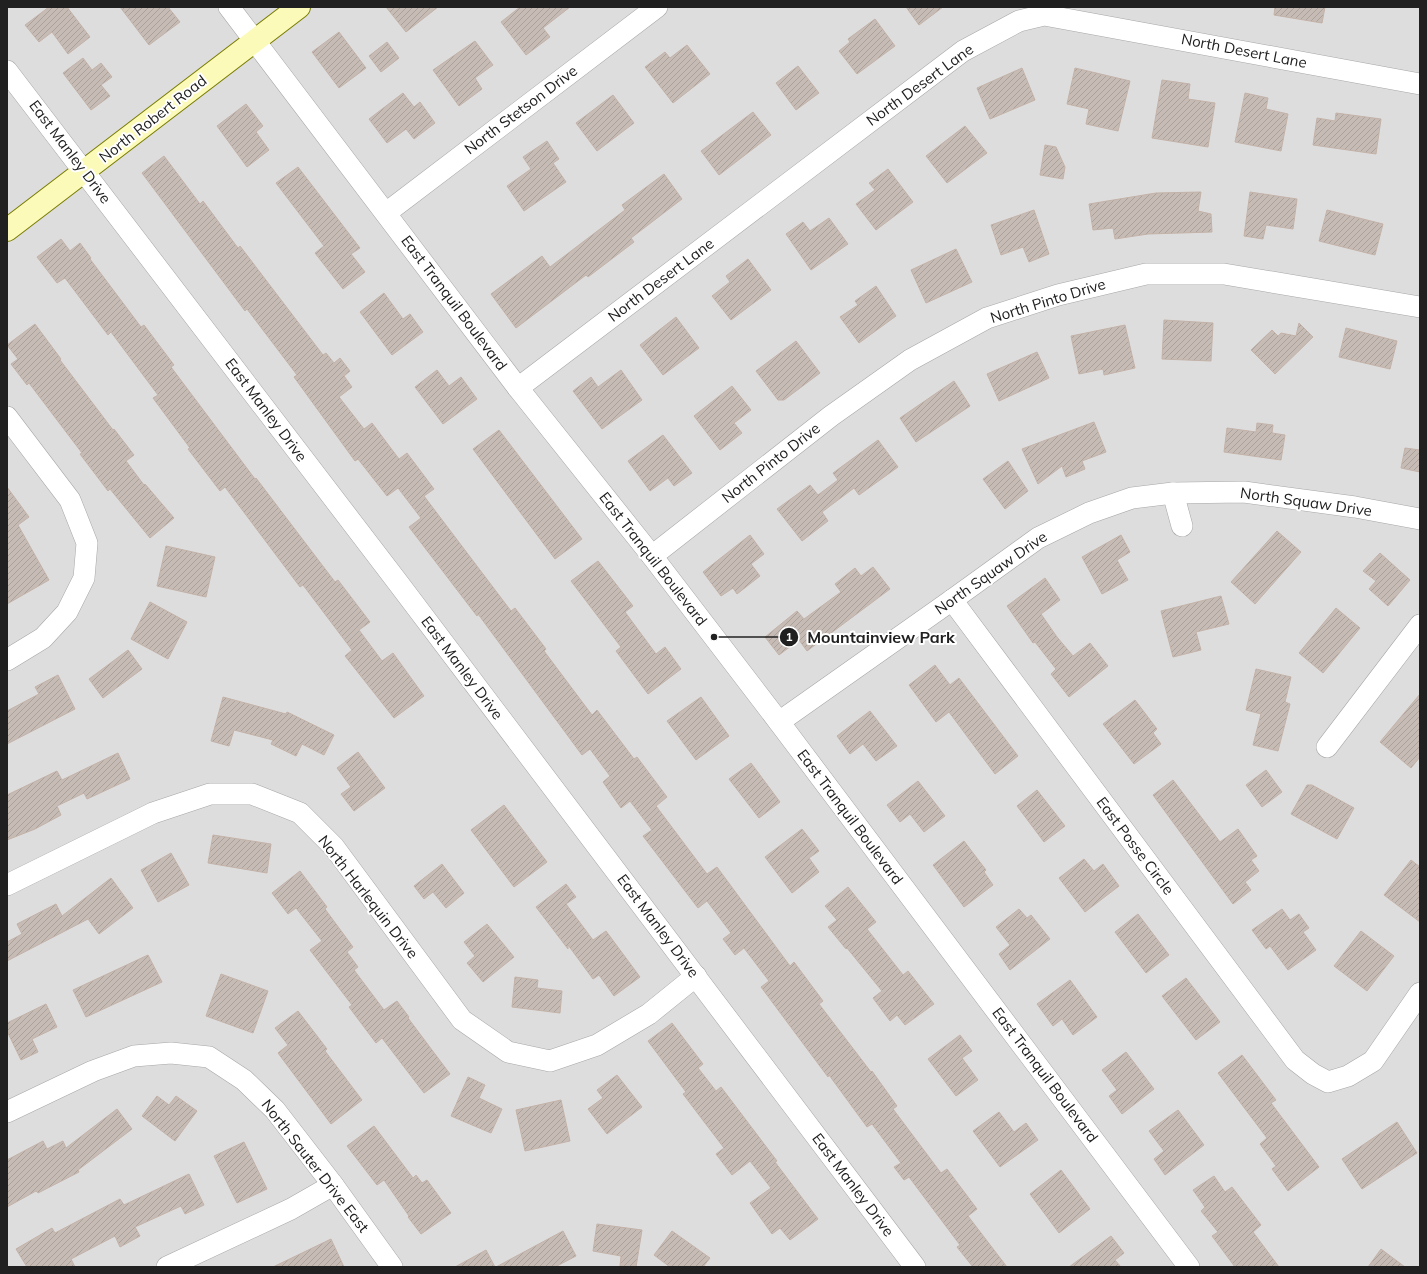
<svg xmlns="http://www.w3.org/2000/svg" width="1427" height="1274" viewBox="0 0 1427 1274" font-family="Mulish,sans-serif">
  <style>
    .residential { fill: #dedddd }
    .building { fill: url(#building-hatch); stroke: #c3b2a8 }
    .lines { fill: none; stroke-linecap: round; stroke-linejoin: round }
    .minor-casing { stroke: #a7a7a7; stroke-width: 22 }
    .secondary-casing { stroke: #797d01; stroke-width: 24 }
    .minor { stroke: #fff; stroke-width: 21 }
    .secondary { stroke: #fcfab9; stroke-width: 22 }
    .labels { text-anchor: middle; stroke-width: 4; stroke-linejoin: round; paint-order: stroke }
    .street-label { font-size: 15px; fill: #202020; stroke: #fff }
    .leader { fill: none; stroke: #202020; stroke-width: 1.5 }
    .callout-dot { fill: #202020; stroke: #fff; stroke-width: 1.5 }
    .mark-label { font-size: 12px; text-anchor: middle; font-weight: bold; fill: #fff }
    .callout-label { font-size: 16px; text-anchor: middle; font-weight: bold; fill: #202020; stroke: #fff; stroke-width: 4; stroke-linejoin: round; paint-order: stroke }
  </style>
  <defs>
    <pattern id="building-hatch" width="6" height="6" patternUnits="userSpaceOnUse"><rect width="6" height="6" fill="#c6bcb5"/><path d="M-1 1l2-2M0 6l6-6M5 7l2-2" fill="none" stroke="#aaa19b"/></pattern>
  </defs>
  <rect width="100%" height="100%" fill="#f1ece6"/>
  <!-- residential -->
  <rect class="residential" x="7" y="7" width="1413" height="1260"/>
  <!-- building -->
  <g class="building">
    <polygon points="49,7 67,7 90,37 68,54 52,32 39,42 25,25"/>
    <polygon points="120,7 168,7 180,22 149,45"/>
    <polygon points="386,7 438,7 406,32"/>
    <polygon points="520,7 570,7 543,28 550,37 526,55 501,22"/>
    <polygon points="906,7 943,7 919,25"/>
    <polygon points="1275,7 1325,7 1322,23 1274,15"/>
    <polygon points="875,19 895,46 857,74 839,51 850,42 848,39"/>
    <polygon points="339,32 366,68 339,88 312,52"/>
    <polygon points="475,41 493,65 475,78 482,89 459,106 433,70"/>
    <polygon points="387,42 399,58 381,72 369,56"/>
    <polygon points="687,45 710,74 673,103 645,67 665,52 670,58"/>
    <polygon points="83,58 92,70 101,63 112,77 101,85 110,96 91,110 63,73"/>
    <polygon points="798,66 819,93 796,110 776,83"/>
    <polygon points="1022,68 1035,100 990,119 977,88"/>
    <polygon points="1075,68 1130,81 1118,131 1086,124 1089,109 1067,104"/>
    <polygon points="1162,80 1190,84 1188,99 1215,103 1208,147 1152,138"/>
    <polygon points="403,93 414,107 420,102 435,123 414,139 406,129 387,143 369,119"/>
    <polygon points="1245,93 1268,98 1266,109 1288,114 1281,151 1235,142"/>
    <polygon points="613,95 634,123 597,151 576,123"/>
    <polygon points="246,104 263,126 256,132 269,150 247,167 217,126"/>
    <polygon points="753,112 771,135 719,175 701,151"/>
    <polygon points="1336,113 1381,119 1376,154 1313,145 1317,118 1335,121"/>
    <polygon points="965,126 987,153 947,183 926,156"/>
    <polygon points="547,141 559,159 553,163 566,182 524,211 507,186 531,169 523,157"/>
    <polygon points="1045,145 1056,147 1065,167 1063,179 1040,175"/>
    <polygon points="164,156 200,204 203,201 238,248 240,246 323,355 326,353 334,363 340,358 350,371 344,376 352,387 339,397 364,429 372,423 399,459 407,453 434,489 424,496 511,611 515,608 546,649 544,651 592,715 597,710 634,759 637,757 667,797 656,806 707,874 717,867 790,966 794,962 823,1001 819,1004 871,1072 872,1071 897,1106 893,1109 941,1173 947,1169 977,1209 968,1216 1007,1267 973,1267 957,1247 960,1245 909,1177 904,1180 894,1167 901,1163 872,1124 867,1127 829,1075 828,1077 761,987 769,981 744,948 735,955 723,939 731,933 707,901 698,908 643,836 652,830 630,801 621,808 603,782 610,776 590,749 582,755 478,614 477,616 409,527 421,518 398,488 387,496 358,459 355,461 294,377 297,375 247,309 245,311 142,173"/>
    <polygon points="298,167 360,248 351,254 365,272 343,289 315,253 324,246 276,183"/>
    <polygon points="888,169 913,202 876,230 856,204 875,190 869,183"/>
    <polygon points="664,174 682,199 631,238 634,242 588,277 586,275 516,328 491,294 542,256 550,267 625,210 622,205"/>
    <polygon points="1201,192 1198,211 1211,214 1212,232 1148,234 1115,239 1113,228 1093,230 1089,204 1156,193"/>
    <polygon points="1250,192 1297,199 1293,229 1266,225 1263,239 1244,236"/>
    <polygon points="1034,210 1049,254 1029,262 1023,247 1001,255 991,225"/>
    <polygon points="1327,210 1383,224 1375,255 1319,241"/>
    <polygon points="829,218 848,244 811,270 786,234 803,222 810,231"/>
    <polygon points="61,239 70,251 80,243 91,258 90,259 141,327 144,325 174,365 171,367 255,479 256,478 335,582 338,580 370,622 359,630 382,661 393,653 424,696 394,718 345,656 352,650 303,585 300,587 225,487 220,491 188,449 190,448 153,398 158,395 111,332 108,335 65,278 57,283 37,257"/>
    <polygon points="956,249 972,282 926,303 911,270"/>
    <polygon points="748,259 771,290 731,320 712,296 730,282 726,276"/>
    <polygon points="876,286 896,316 859,343 840,317 858,305 855,301"/>
    <polygon points="384,293 403,319 410,314 423,332 392,355 360,312"/>
    <polygon points="676,317 699,348 663,375 640,345"/>
    <polygon points="1164,320 1213,323 1211,361 1162,359"/>
    <polygon points="1299,323 1313,337 1275,374 1251,350 1272,330 1278,336 1281,333 1296,336"/>
    <polygon points="35,324 61,359 60,360 113,430 114,429 134,455 126,461 144,485 145,484 174,518 150,538 110,489 108,491 80,454 82,453 29,383 27,385 11,364 18,359 7,345"/>
    <polygon points="1125,325 1135,368 1104,375 1103,369 1079,374 1071,336"/>
    <polygon points="1346,328 1397,341 1390,369 1339,357"/>
    <polygon points="796,341 820,373 784,400 778,400 756,371"/>
    <polygon points="1037,352 1049,378 999,401 987,374"/>
    <polygon points="437,370 449,386 461,377 477,399 443,424 415,387"/>
    <polygon points="621,370 642,400 602,429 573,391 591,377 598,387"/>
    <polygon points="954,381 970,406 916,442 900,418"/>
    <polygon points="732,386 751,410 734,423 742,433 720,450 694,416"/>
    <polygon points="1094,422 1106,452 1082,461 1085,469 1066,477 1062,466 1038,484 1022,449"/>
    <polygon points="1257,423 1273,425 1272,433 1285,435 1281,460 1224,452 1227,428 1256,432"/>
    <polygon points="499,430 582,539 555,559 473,449"/>
    <polygon points="663,435 692,473 674,486 668,478 650,491 628,461"/>
    <polygon points="878,440 898,467 859,495 854,488 822,512 828,521 802,541 777,509 810,485 818,495 838,480 833,473"/>
    <polygon points="1405,448 1420,450 1420,472 1401,468"/>
    <polygon points="1008,461 1028,491 1005,509 983,479"/>
    <polygon points="7,487 29,517 18,525 49,580 7,604"/>
    <polygon points="1277,531 1301,552 1255,604 1231,582"/>
    <polygon points="750,535 764,554 751,564 760,576 737,594 733,588 721,596 703,572"/>
    <polygon points="1121,535 1130,552 1117,560 1128,580 1102,594 1082,557"/>
    <polygon points="166,546 215,557 206,597 157,586"/>
    <polygon points="1380,553 1410,580 1388,606 1369,589 1376,581 1363,571"/>
    <polygon points="598,561 633,606 625,612 656,654 665,647 681,669 648,694 616,651 621,647 571,581"/>
    <polygon points="873,567 890,589 807,651 799,640 779,655 765,637 797,611 804,619 841,592 835,584 855,568 861,576"/>
    <polygon points="1045,578 1060,600 1041,614 1057,637 1073,656 1090,643 1108,666 1069,697 1051,674 1056,669 1035,642 1033,643 1007,606"/>
    <polygon points="1221,596 1229,624 1196,632 1201,650 1173,657 1161,611"/>
    <polygon points="150,602 187,622 168,659 131,639"/>
    <polygon points="1336,608 1360,628 1323,673 1299,653"/>
    <polygon points="128,650 142,669 103,698 89,679"/>
    <polygon points="935,665 950,685 959,678 1018,756 995,774 949,712 936,722 909,685"/>
    <polygon points="1256,669 1291,677 1285,702 1290,704 1278,751 1253,745 1261,714 1246,710"/>
    <polygon points="58,675 75,709 7,744 7,711 39,694 35,687"/>
    <polygon points="1420,694 1420,757 1411,768 1380,742"/>
    <polygon points="223,697 286,714 287,712 334,735 324,755 302,744 296,756 271,744 273,740 234,730 229,746 211,741"/>
    <polygon points="701,697 729,736 696,760 667,721"/>
    <polygon points="1135,700 1157,729 1153,733 1161,744 1134,764 1103,724"/>
    <polygon points="870,711 897,746 876,761 863,744 850,754 837,736"/>
    <polygon points="358,752 385,788 354,811 341,794 351,787 337,768"/>
    <polygon points="118,753 130,779 87,799 84,793 57,806 61,815 35,829 7,840 7,795 57,771 62,780"/>
    <polygon points="751,763 780,802 759,818 729,779"/>
    <polygon points="1266,770 1282,792 1262,807 1246,785"/>
    <polygon points="1173,780 1220,842 1238,829 1257,856 1251,860 1259,871 1245,882 1251,890 1233,904 1153,795"/>
    <polygon points="918,781 945,816 924,832 910,814 900,822 887,805"/>
    <polygon points="1307,785 1312,785 1354,808 1337,839 1291,814"/>
    <polygon points="1037,790 1065,826 1044,842 1017,806"/>
    <polygon points="504,805 547,862 514,887 471,830"/>
    <polygon points="802,829 819,851 809,858 819,872 792,893 765,857"/>
    <polygon points="213,835 271,844 267,873 208,863"/>
    <polygon points="964,841 986,870 984,872 993,885 964,907 933,865"/>
    <polygon points="171,853 189,885 158,902 141,870"/>
    <polygon points="1084,859 1094,871 1103,864 1119,886 1085,912 1059,878"/>
    <polygon points="1411,860 1420,867 1420,922 1384,895"/>
    <polygon points="442,864 464,893 446,908 433,892 424,899 414,886"/>
    <polygon points="300,871 327,907 325,909 353,947 347,952 358,967 354,970 384,1010 397,1001 409,1017 408,1018 450,1074 424,1093 382,1038 376,1043 349,1007 352,1005 310,950 322,941 296,908 288,914 272,893"/>
    <polygon points="111,878 133,908 99,934 88,919 7,961 7,942 22,934 17,924 56,904 62,916"/>
    <polygon points="566,884 576,897 566,904 593,940 606,931 640,977 614,996 599,975 593,979 568,945 568,949 536,907"/>
    <polygon points="848,887 876,922 867,929 903,975 908,971 934,1004 905,1025 897,1015 890,1021 873,998 882,991 847,948 846,949 828,927 837,920 825,906"/>
    <polygon points="1019,909 1027,918 1031,915 1050,939 1010,970 999,954 1010,945 996,927"/>
    <polygon points="1282,909 1290,920 1299,914 1309,928 1303,932 1316,950 1288,970 1270,946 1266,949 1252,930"/>
    <polygon points="1138,914 1169,955 1146,973 1115,932"/>
    <polygon points="487,924 514,957 483,982 467,963 475,956 464,942"/>
    <polygon points="1361,931 1394,956 1367,991 1334,966"/>
    <polygon points="148,955 162,982 86,1017 73,990"/>
    <polygon points="221,974 268,991 253,1033 206,1016"/>
    <polygon points="515,977 538,980 537,988 562,991 560,1013 512,1007"/>
    <polygon points="1186,978 1220,1022 1196,1040 1162,996"/>
    <polygon points="1070,980 1097,1017 1073,1035 1062,1019 1053,1026 1037,1004"/>
    <polygon points="46,1004 57,1027 32,1039 38,1052 21,1060 7,1031 7,1023"/>
    <polygon points="298,1011 327,1049 325,1051 362,1100 331,1124 278,1053 288,1045 275,1028"/>
    <polygon points="672,1023 703,1064 698,1068 716,1091 721,1087 777,1161 775,1162 818,1219 790,1240 780,1228 772,1234 750,1203 771,1188 750,1161 732,1175 716,1154 724,1148 683,1094 686,1092 648,1041"/>
    <polygon points="960,1035 972,1051 962,1058 978,1080 956,1096 928,1059"/>
    <polygon points="1126,1052 1154,1089 1122,1114 1109,1096 1117,1090 1102,1070"/>
    <polygon points="1242,1055 1276,1100 1271,1103 1319,1167 1288,1191 1272,1169 1276,1166 1260,1144 1267,1138 1218,1073"/>
    <polygon points="617,1075 642,1107 607,1134 588,1109 603,1098 597,1090"/>
    <polygon points="468,1077 485,1085 479,1098 502,1109 491,1133 451,1116"/>
    <polygon points="157,1096 169,1105 176,1096 197,1111 175,1141 142,1116"/>
    <polygon points="561,1100 570,1141 525,1151 516,1110"/>
    <polygon points="117,1109 132,1129 78,1170 79,1172 38,1193 36,1191 7,1207 7,1160 43,1141 47,1149 63,1141 66,1148"/>
    <polygon points="1178,1110 1204,1145 1165,1175 1154,1159 1164,1151 1149,1131"/>
    <polygon points="999,1112 1014,1132 1026,1123 1038,1140 1000,1167 973,1131"/>
    <polygon points="1397,1122 1417,1153 1362,1189 1342,1159"/>
    <polygon points="374,1126 413,1178 416,1175 422,1183 427,1180 451,1213 421,1234 408,1217 409,1216 384,1180 377,1185 347,1146"/>
    <polygon points="244,1142 267,1189 237,1203 214,1156"/>
    <polygon points="1061,1170 1090,1209 1059,1233 1030,1194"/>
    <polygon points="189,1174 204,1205 185,1214 181,1206 135,1227 140,1236 120,1247 115,1236 71,1259 75,1267 27,1267 16,1249 52,1228 55,1233 120,1199 124,1205"/>
    <polygon points="1214,1176 1225,1192 1232,1187 1261,1225 1253,1232 1279,1267 1235,1267 1212,1236 1218,1232 1201,1211 1205,1207 1193,1190"/>
    <polygon points="597,1224 642,1230 636,1267 620,1266 621,1256 593,1251"/>
    <polygon points="563,1231 576,1256 555,1267 496,1267"/>
    <polygon points="672,1231 710,1258 703,1267 670,1267 654,1255"/>
    <polygon points="1111,1236 1124,1253 1115,1260 1121,1267 1069,1267"/>
    <polygon points="331,1239 344,1267 273,1267"/>
    <polygon points="1381,1249 1405,1267 1368,1267"/>
    <polygon points="486,1250 495,1267 455,1267"/>
  </g>
  <g class="lines">
    <!-- minor casing -->
    <g class="minor-casing">
      <g id="minor">
        <polyline points="229,7 518,388 652,556 779,722 1189,1267"/>
        <polyline points="7,71 399,584 915,1267"/>
        <polyline points="386,213 657,7"/>
        <polyline points="518,388 963,51 1019,21 1044,15 1420,84"/>
        <polyline points="7,417 70,500 87,543 84,578 67,612 43,638 7,660"/>
        <polyline points="1173,493 1182,526"/>
        <polyline points="652,556 831,416 910,360 987,318 1058,295 1146,274 1224,274 1420,307"/>
        <polyline points="952,600 1295,1060 1313,1074 1328,1082 1348,1076 1373,1061 1420,993"/>
        <polyline points="779,722 952,600 1038,538 1089,513 1132,498 1173,493 1244,492 1355,507 1420,519"/>
        <polyline points="1327,747 1420,625"/>
        <polyline points="7,885 153,813 210,794 252,794 300,813 334,847 462,1020 508,1052 550,1061 597,1045 649,1014 696,976"/>
        <polyline points="7,1112 93,1071 134,1056 171,1053 209,1057 244,1080 275,1110 333,1185 392,1267"/>
        <polyline points="167,1267 291,1209 333,1185"/>
      </g>
    </g>
    <!-- secondary casing -->
    <g class="secondary-casing">
      <polyline id="secondary" points="7,230 299,7"/>
    </g>
    <!-- minor -->
    <use href="#minor" class="minor"/>
    <!-- secondary -->
    <use href="#secondary" class="secondary"/>
  </g>
  <g class="labels">
    <!-- street labels -->
    <g class="street-label">
      <text transform="translate(1244 51) rotate(11)" y="5">North Desert Lane</text>
      <text transform="translate(920 85) rotate(-36)" y="5">North Desert Lane</text>
      <text transform="translate(521 110) rotate(-37)" y="5">North Stetson Drive</text>
      <text transform="translate(153 119) rotate(-38)" y="5">North Robert Road</text>
      <text transform="translate(70 152) rotate(53)" y="5">East Manley Drive</text>
      <text transform="translate(661 280) rotate(-37)" y="5">North Desert Lane</text>
      <text transform="translate(1048 301) rotate(-17)" y="5">North Pinto Drive</text>
      <text transform="translate(454 303) rotate(53)" y="5">East Tranquil Boulevard</text>
      <text transform="translate(266 410) rotate(53)" y="5">East Manley Drive</text>
      <text transform="translate(771 463) rotate(-38)" y="5">North Pinto Drive</text>
      <text transform="translate(1306 502) rotate(8)" y="5">North Squaw Drive</text>
      <text transform="translate(653 559) rotate(52)" y="5">East Tranquil Boulevard</text>
      <text transform="translate(991 573) rotate(-35)" y="5">North Squaw Drive</text>
      <text transform="translate(462 668) rotate(53)" y="5">East Manley Drive</text>
      <text transform="translate(850 817) rotate(53)" y="5">East Tranquil Boulevard</text>
      <text transform="translate(1135 846) rotate(53)" y="5">East Posse Circle</text>
      <text transform="translate(368 897) rotate(52)" y="5">North Harlequin Drive</text>
      <text transform="translate(658 926) rotate(53)" y="5">East Manley Drive</text>
      <text transform="translate(1045 1075) rotate(53)" y="5">East Tranquil Boulevard</text>
      <text transform="translate(315 1166) rotate(52)" y="5">North Sauter Drive East</text>
      <text transform="translate(853 1185) rotate(53)" y="5">East Manley Drive</text>
    </g>
  </g>
  <!-- callouts -->
  <path class="leader" d="M714 637L789 637"/>
  <g class="callout-dot">
    <circle cx="714" cy="637" r="4"/>
    <circle cx="789" cy="637" r="10"/>
  </g>
  <g class="mark-label">
    <text x="789" y="641">1</text>
  </g>
  <g class="callout-label">
    <text x="881" y="643">Mountainview Park</text>
  </g>
  <!-- border -->
  <rect width="1427" height="1274" fill="none" stroke="#202020" stroke-width="16"/>
</svg>
